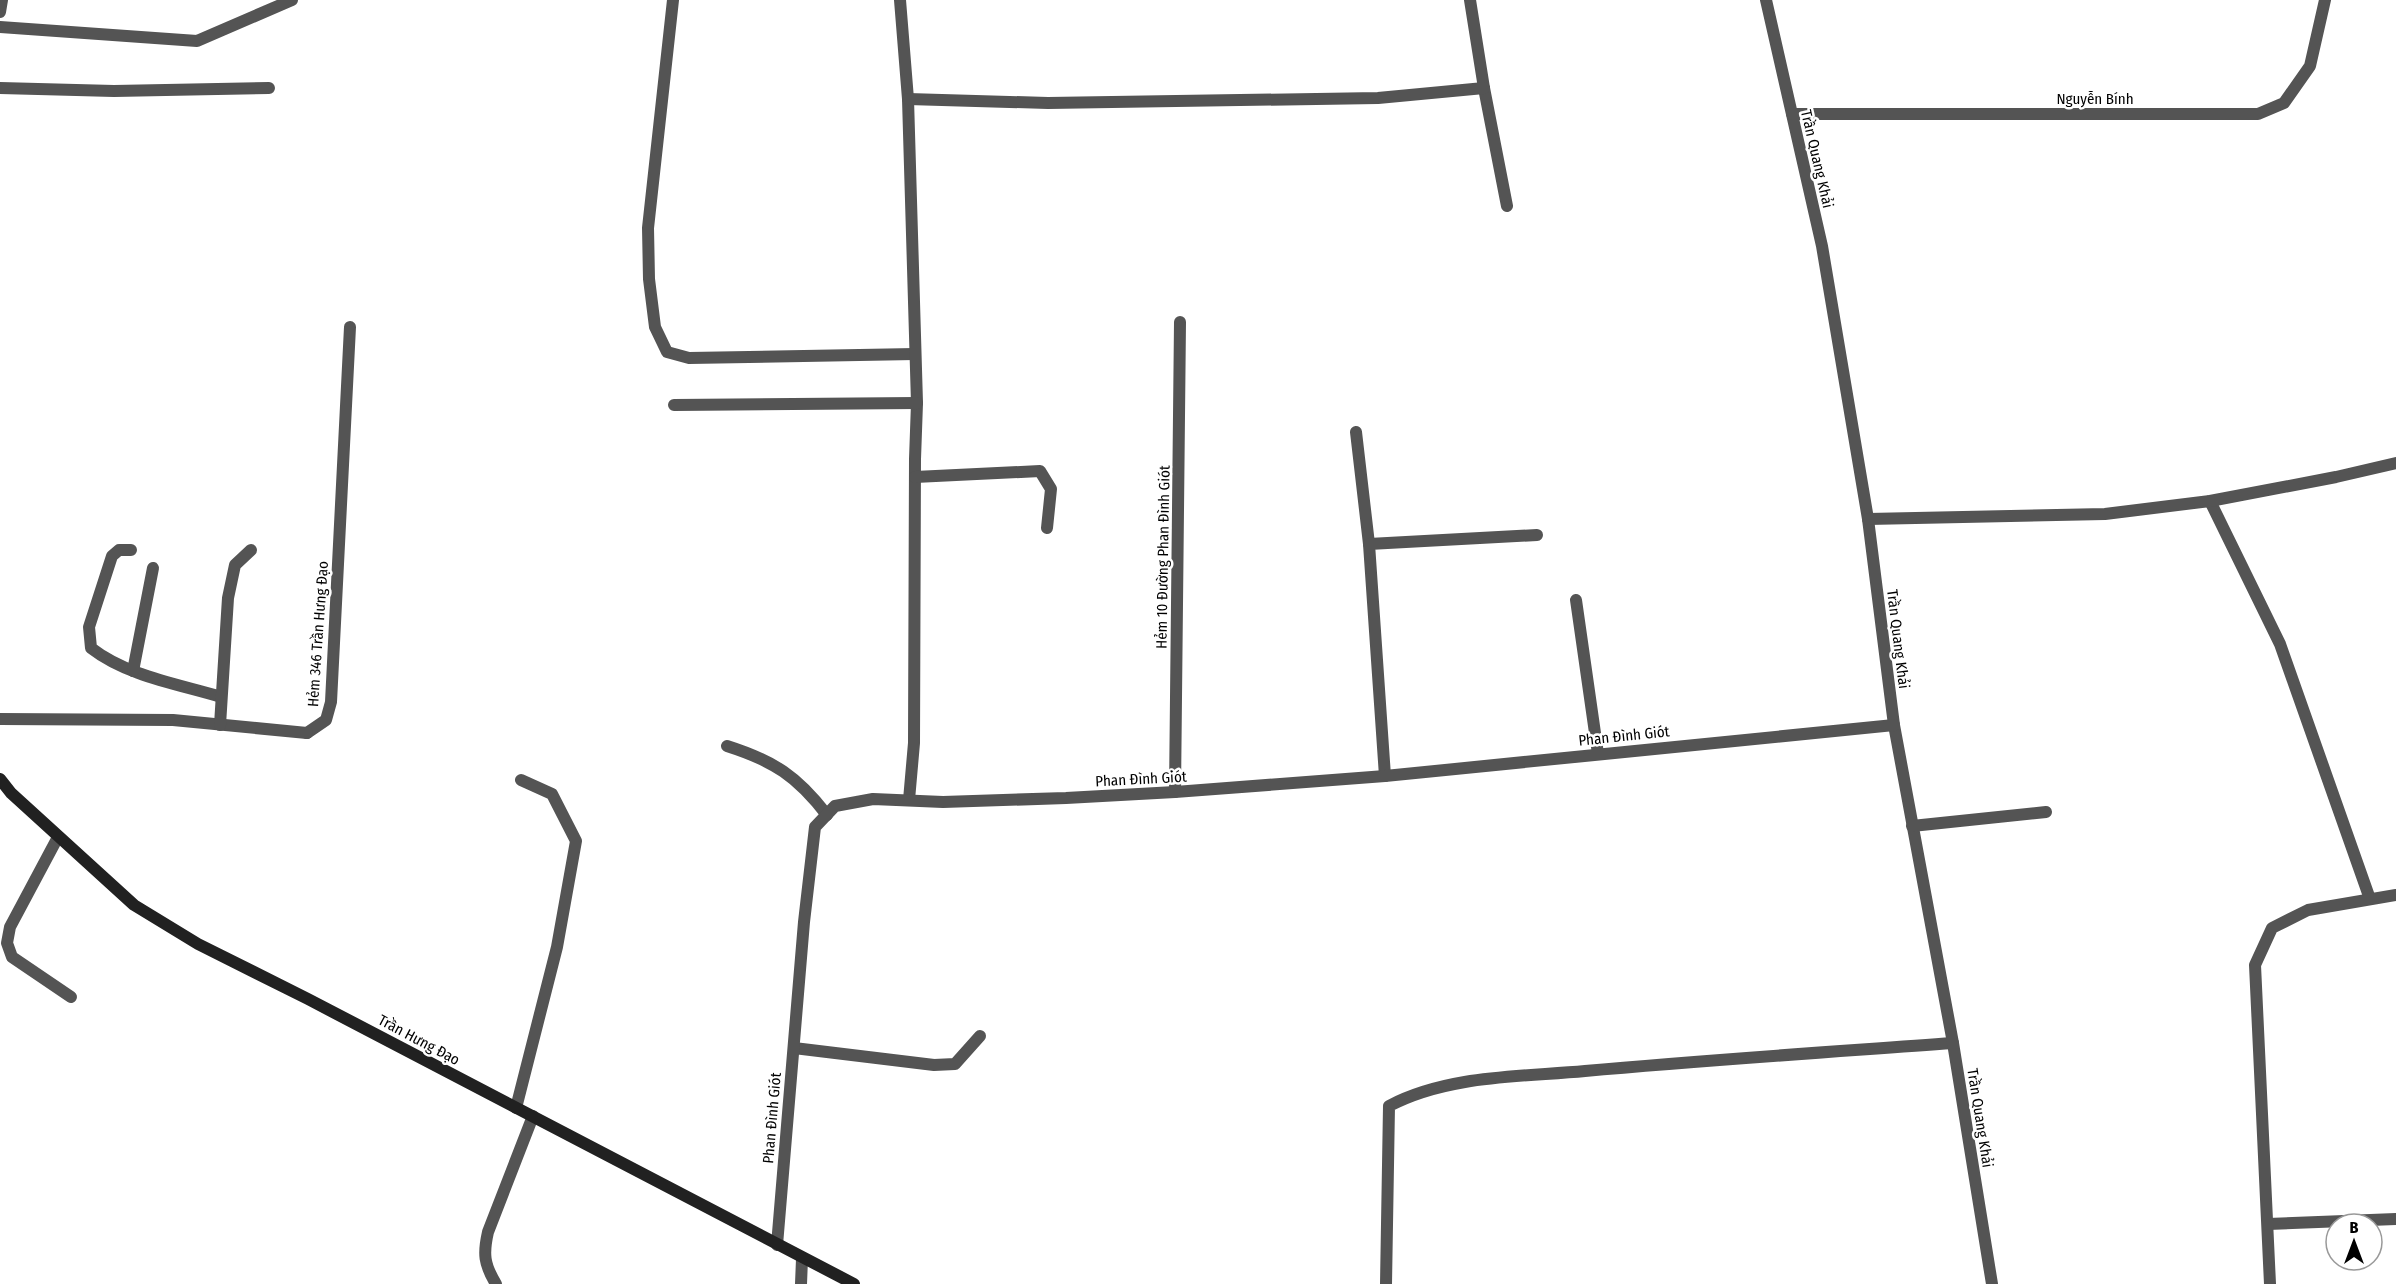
<svg xmlns="http://www.w3.org/2000/svg" width="2396" height="1284" viewBox="0 0 2396 1284" font-family="'Fira Sans Condensed',sans-serif">
  <style>
    .lines { fill: none; stroke-linecap: round; stroke-linejoin: round }
    .lane { stroke: #545454; stroke-width: 12 }
    .street { stroke: #545454; stroke-width: 12 }
    .secondary { stroke: #212121; stroke-width: 12 }
    .labels { text-anchor: middle; stroke-width: 5; stroke-linejoin: round; paint-order: stroke }
    .street-label { font-size: 15px; fill: #000; stroke: #fff }
  </style>
  <rect width="100%" height="100%" fill="#fff"/>
  <g class="lines">
    <!-- lane -->
    <g class="lane">
      <polyline points="0,88 114,91 269,88"/>
      <polyline points="1356,432 1369,544"/>
      <polyline points="1576,600 1598,754"/>
      <polyline points="307,733 326,720 331,702 350,327"/>
      <polyline points="1385,776 1369,544 1537,535"/>
      <polyline points="1175,792 1180,322"/>
      <path d="M 1386,1284 L 1389,1106 C 1448,1075 1520,1077 1585,1071 C 1707,1060 1830,1052 1953,1043"/>
    </g>
    <!-- street -->
    <g class="street">
      <polyline points="673,0 648,228 649,279 655,327 667,352 689,358 915,354"/>
      <polyline points="900,0 908,99 917,403 915,459 914,743 909,800"/>
      <polyline points="1470,0 1484,88 1507,206"/>
      <polyline points="1766,0 1822,246 1868,519 1894,725 1953,1043 1992,1284"/>
      <polyline points="0,12 2,0"/>
      <polyline points="0,27 197,41 292,0"/>
      <polyline points="908,99 1048,103 1378,98 1484,88"/>
      <polyline points="1792,114 2258,114 2284,103 2310,66 2325,0"/>
      <polyline points="674,405 917,403"/>
      <polyline points="915,477 1040,471 1051,489 1047,528"/>
      <polyline points="2210,501 2280,644 2370,899"/>
      <polyline points="1868,519 2105,514 2210,501 2336,477 2396,463"/>
      <path d="M 131,550 L 119,550 L 112,556 L 89,627 L 91,648 C 127,676 178,684 221,697"/>
      <polyline points="133,671 153,568"/>
      <polyline points="0,719 173,720 307,733"/>
      <polyline points="220,725 228,598 235,565 251,550"/>
      <path d="M 727,746 C 774,761 797,776 827,815"/>
      <polyline points="1912,826 2046,812"/>
      <polyline points="58,837 10,927 7,943 12,957 71,997"/>
      <polyline points="794,1048 934,1065 955,1064 980,1036"/>
      <polyline points="516,1108 557,947 576,841 552,794 521,780"/>
      <polyline points="2268,1224 2396,1219"/>
      <polyline points="777,1245 804,922 815,827 835,806 873,799 943,802 1066,798 1175,792 1385,776 1894,725"/>
      <path d="M 496,1284 C 484,1264 483,1254 488,1232 L 533,1116"/>
      <polyline points="801,1284 802,1259"/>
      <polyline points="2270,1284 2255,965 2272,928 2308,910 2396,895"/>
    </g>
    <!-- secondary -->
    <polyline class="secondary" points="0,779 11,793 134,905 198,944 308,999 854,1284"/>
  </g>
  <g class="labels">
    <!-- street labels -->
    <g class="street-label">
      <text x="2095" y="104">Nguyễn Bính</text>
      <text transform="translate(1817 159) rotate(77)" y="5">Trần Quang Khải</text>
      <text transform="translate(1163 557) rotate(-89)" y="5">Hẻm 10 Đường Phan Đình Giót</text>
      <text transform="translate(318 634) rotate(-86)" y="5">Hẻm 346 Trần Hưng Đạo</text>
      <text transform="translate(1898 639) rotate(83)" y="5">Trần Quang Khải</text>
      <text transform="translate(1624 736) rotate(-6)" y="5">Phan Đình Giót</text>
      <text transform="translate(1141 779) rotate(-3)" y="5">Phan Đình Giót</text>
      <text transform="translate(419 1040) rotate(28)" y="5">Trần Hưng Đạo</text>
      <text transform="translate(772 1118) rotate(-85)" y="5">Phan Đình Giót</text>
      <text transform="translate(1980 1118) rotate(81)" y="5">Trần Quang Khải</text>
    </g>
  </g>
  <!-- north arrow -->
  <g transform="translate(2354 1242)"><circle r="28" fill="#ffffff" stroke="#999999" stroke-width="1.5"/>
  <path d="M0-4.5L10 22L0 15L-10 22Z" fill="#000000"/>
  <text y="-9" font-size="16" font-weight="bold" text-anchor="middle" fill="#000000">B</text>
  </g>
</svg>
